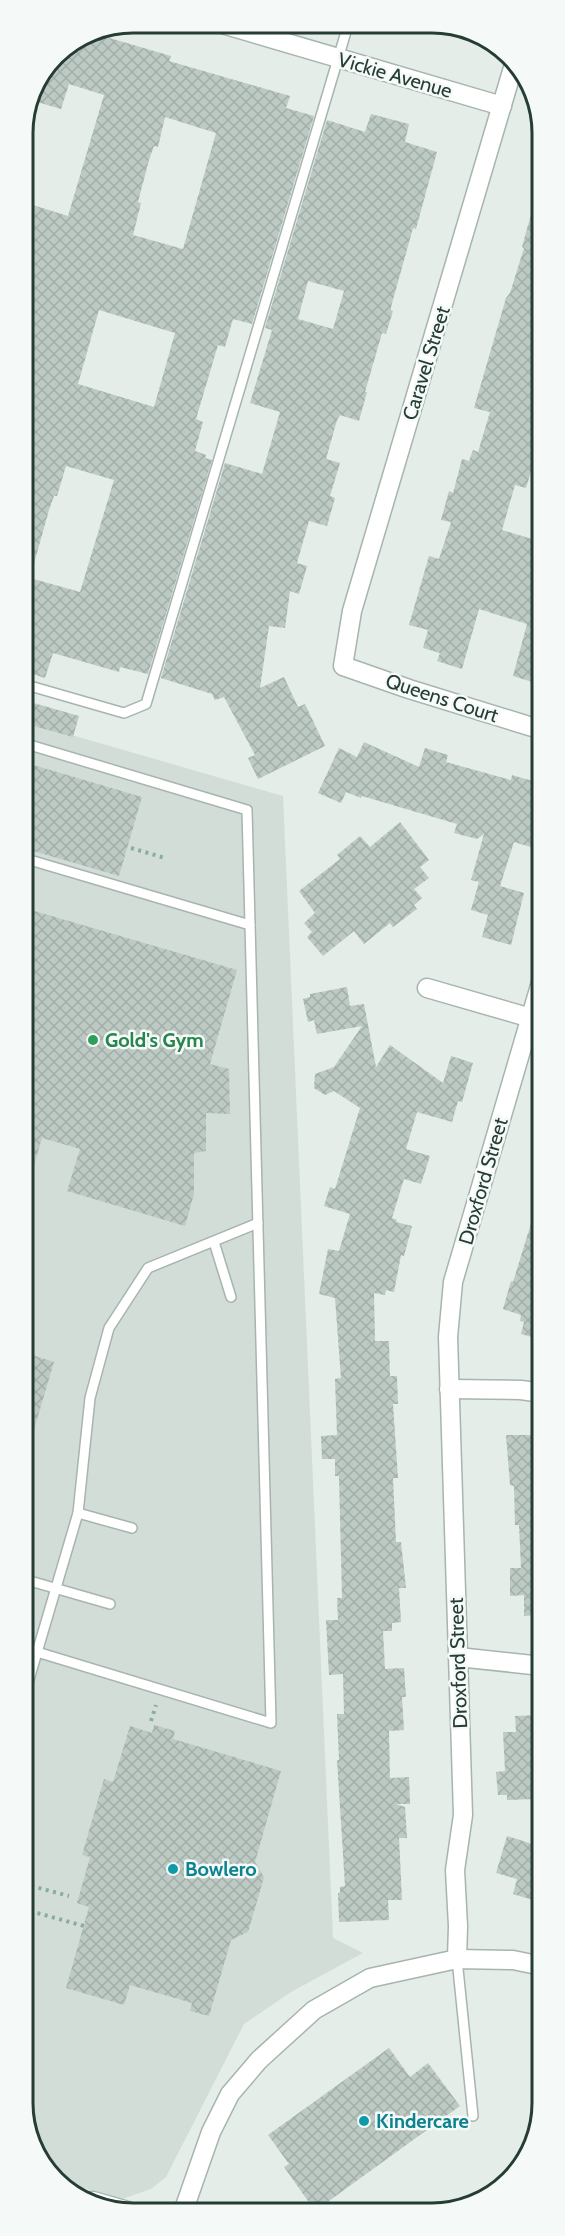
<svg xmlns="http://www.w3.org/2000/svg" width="565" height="2236" viewBox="0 0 565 2236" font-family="Cabin,sans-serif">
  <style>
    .built { fill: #d3ddd7 }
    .building { fill: url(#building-cross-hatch); fill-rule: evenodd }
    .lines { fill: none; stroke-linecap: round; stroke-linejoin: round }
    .lane-casing { stroke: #a7b5ae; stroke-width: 12 }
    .street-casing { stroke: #a7b5ae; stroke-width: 21 }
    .secondary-casing { stroke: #a4b8ae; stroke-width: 21 }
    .path { stroke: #87ae9d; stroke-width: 4; stroke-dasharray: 3 4.5; stroke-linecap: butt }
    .lane { stroke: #fff; stroke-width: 9 }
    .street { stroke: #fff; stroke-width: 18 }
    .secondary { stroke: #fff; stroke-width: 18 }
    .leisure-dot { fill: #2e9e5b; stroke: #f5f9f7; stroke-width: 2 }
    .culture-dot { fill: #0f9aa8; stroke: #f5f9f7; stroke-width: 2 }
    .labels { text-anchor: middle; stroke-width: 5; stroke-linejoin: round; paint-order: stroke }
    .street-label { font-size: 20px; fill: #253d34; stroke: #f5f9f7 }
    .leisure-label { font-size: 20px; font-weight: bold; fill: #27864d; stroke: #f5f9f7; text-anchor: start }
    .culture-label { font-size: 20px; font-weight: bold; fill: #0d838f; stroke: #f5f9f7; text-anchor: start }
    .rim { fill: none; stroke: #253d34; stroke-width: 3 }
  </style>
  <defs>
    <pattern id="building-cross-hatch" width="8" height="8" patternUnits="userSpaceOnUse" patternTransform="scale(1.5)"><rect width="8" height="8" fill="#bdcac4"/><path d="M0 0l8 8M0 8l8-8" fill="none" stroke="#a2aea9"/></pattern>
  </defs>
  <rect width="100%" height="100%" fill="#e4ede8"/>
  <!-- built -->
  <polygon class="built" points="23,721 283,796 333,1938 363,1953 291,1992 244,2024 166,2177 151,2189 119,2200 50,2176 23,2118"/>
  <!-- building -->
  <g class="building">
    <path d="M 89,32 L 171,56 L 169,61 L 290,96 L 286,108 L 314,116 L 252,324 L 233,319 L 225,347 L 218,345 L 196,419 L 203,422 L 195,451 L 206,455 L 205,458 L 212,460 L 148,674 L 120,667 L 119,672 L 53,653 L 45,678 L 23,671 L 23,202 L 68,216 L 104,95 L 69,84 L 61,109 L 34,101 L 55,55 ZM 165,117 L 216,133 L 183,249 L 133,235 L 141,203 L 138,202 L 149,160 L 154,146 L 158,147 ZM 99,310 L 175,333 L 154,407 L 78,384 ZM 66,466 L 114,480 L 80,592 L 30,578 L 49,510 L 54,496 L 57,496 Z"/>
    <path d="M 371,114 L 409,124 L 405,142 L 437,152 L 416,229 L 413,228 L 391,307 L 391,310 L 393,311 L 386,334 L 382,333 L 365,392 L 367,392 L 359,421 L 340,415 L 337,420 L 326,459 L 340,463 L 330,496 L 335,498 L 327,526 L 309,521 L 297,563 L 307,566 L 299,594 L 290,591 L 285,628 L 269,626 L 260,688 L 284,677 L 298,707 L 305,704 L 325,746 L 258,779 L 248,758 L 255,755 L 224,697 L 215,700 L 212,694 L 161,678 L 225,463 L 262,474 L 280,412 L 250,403 L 272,330 L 265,328 L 327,120 L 365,132 ZM 308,281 L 344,291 L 333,329 L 298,319 Z"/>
    <polygon points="536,196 542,197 542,398 533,429 542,432 542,436 526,488 515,485 502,530 542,542 542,685 513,676 527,624 479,609 462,669 437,661 440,653 423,648 428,630 409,625 429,556 439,559 451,522 441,520 449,491 453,493 462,459 469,461 473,450 478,452 490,412 474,408 506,298 510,293 524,248 522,247"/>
    <polygon points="23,700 79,716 73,737 23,723"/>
    <polygon points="364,742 419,767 425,748 448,755 446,762 511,780 512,775 536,782 533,789 542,792 542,834 537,849 514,842 500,886 524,893 511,945 482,937 488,915 471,910 479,882 471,880 484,834 477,839 454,833 457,824 362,796 361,798 346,792 341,803 318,793 339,748 357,757"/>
    <polygon points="23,762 142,797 119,876 23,848"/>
    <polygon points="400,822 429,860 420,867 429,878 414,889 422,898 414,905 417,909 393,927 390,923 364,944 354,931 323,956 307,937 312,932 304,923 315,913 299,891 340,859 337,855 360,836 370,847"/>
    <polygon points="31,910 237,970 210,1064 229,1069 230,1114 206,1113 206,1151 194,1153 194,1194 185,1226 67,1191 80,1149 42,1138 28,1186 23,1185 23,937"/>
    <polygon points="347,987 350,1006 364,1004 376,1067 390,1045 443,1083 451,1056 473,1063 462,1102 458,1101 452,1122 417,1112 406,1149 430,1156 421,1184 404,1179 392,1218 397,1220 396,1222 412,1226 404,1256 401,1255 394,1292 386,1290 385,1295 374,1293 375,1341 389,1341 390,1376 397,1376 398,1404 393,1404 398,1478 393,1478 396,1542 401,1542 406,1588 399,1588 401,1622 392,1623 392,1631 383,1631 385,1669 404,1668 406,1697 402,1697 404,1730 389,1731 390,1778 409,1777 410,1804 396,1804 405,1807 407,1838 399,1838 402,1900 388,1900 389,1920 339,1922 338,1893 340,1893 340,1887 345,1886 337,1760 339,1760 337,1714 344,1714 343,1674 329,1675 326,1620 338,1620 337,1598 342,1598 339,1476 335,1476 335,1459 322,1459 321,1436 337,1435 335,1379 341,1378 335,1298 319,1294 328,1249 339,1251 350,1214 324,1206 330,1187 335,1189 360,1108 334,1091 325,1095 314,1088 315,1074 334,1067 362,1026 317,1034 314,1020 308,1022 303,999 310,997 310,994"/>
    <polygon points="537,1204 542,1205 542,1340 521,1334 524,1322 520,1321 521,1315 503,1309 511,1281 513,1282"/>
    <polygon points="23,1352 54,1362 28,1450 23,1449"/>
    <polygon points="506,1435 542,1435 542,1615 524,1616 524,1595 510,1596 510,1568 521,1568 519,1525 515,1525 514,1486 510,1485"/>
    <polygon points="542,1715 542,1783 533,1783 534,1799 507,1800 507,1795 498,1795 496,1772 505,1771 503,1732 516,1732 515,1716"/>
    <polygon points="154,1725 175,1731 173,1739 281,1771 255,1862 264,1877 248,1932 231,1940 209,2016 190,2011 192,2003 130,1985 124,2005 66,1988 89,1907 77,1903 90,1857 82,1855 104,1779 113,1782 130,1726 152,1733"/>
    <polygon points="507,1836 542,1847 542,1881 536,1901 513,1894 517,1879 496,1873"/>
    <polygon points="389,2048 410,2077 428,2063 460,2106 315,2211 284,2167 289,2164 268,2135"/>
  </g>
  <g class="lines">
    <!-- lane casing -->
    <g class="lane-casing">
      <g id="lane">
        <polyline points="23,684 124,713 146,704 348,25"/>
        <polyline points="23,743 247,810 271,1723 37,1652"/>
        <polyline points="23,858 250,925"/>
        <polyline points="214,1242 231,1297"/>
        <polyline points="78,1513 132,1528"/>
        <polyline points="23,1579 110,1604"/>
        <polyline points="23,1700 78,1513 90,1398 109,1328 148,1268 258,1223"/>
        <polyline points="457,1959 473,2116"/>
      </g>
    </g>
    <!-- street casing -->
    <g class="street-casing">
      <g id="street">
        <polyline points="219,23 502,106"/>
        <polyline points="515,61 352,611 343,666 409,689 542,730"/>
        <polyline points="427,988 531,1018"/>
        <polyline points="449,1389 521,1390 542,1393"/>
        <polyline points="458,1657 542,1666"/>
        <polyline points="457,1959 458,1926 455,1870 463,1815 448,1337 453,1282 542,979"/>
        <polyline points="183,2212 211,2132 230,2094 259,2060 314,2010 370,1978 457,1959 513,1960 542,1966"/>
      </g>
    </g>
    <!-- secondary casing -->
    <g class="secondary-casing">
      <polyline id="secondary" points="93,2201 128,2211"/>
    </g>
    <!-- path -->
    <g class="path">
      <polyline points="131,848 165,858"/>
      <polyline points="151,1721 156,1705"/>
      <polyline points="24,1884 69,1896"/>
      <polyline points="23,1909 84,1926"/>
    </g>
    <!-- lane -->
    <use href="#lane" class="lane"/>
    <!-- street -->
    <use href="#street" class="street"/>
    <!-- secondary -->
    <use href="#secondary" class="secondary"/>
  </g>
  <!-- markers -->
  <circle class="leisure-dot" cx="93" cy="1040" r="6"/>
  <g class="culture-dot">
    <circle cx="173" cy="1869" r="6"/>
    <circle cx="364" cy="2121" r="6"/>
  </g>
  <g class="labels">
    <!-- street labels -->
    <g class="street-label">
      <text transform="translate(395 75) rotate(16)" y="7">Vickie Avenue</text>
      <text transform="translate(426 363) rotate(-73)" y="7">Caravel Street</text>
      <text transform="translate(442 698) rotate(18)" y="7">Queens Court</text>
      <text transform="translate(483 1181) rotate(-74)" y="7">Droxford Street</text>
      <text transform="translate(458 1663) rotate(-92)" y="7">Droxford Street</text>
    </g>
    <!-- leisure labels -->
    <g class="leisure-label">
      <text x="105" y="1047">Gold's Gym</text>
    </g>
    <!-- culture labels -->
    <g class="culture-label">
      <text x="185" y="1876">Bowlero</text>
      <text x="376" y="2128">Kindercare</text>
    </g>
  </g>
  <!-- crop -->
  <path d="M0 0H565V2236H0ZM133 33H432A100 100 0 0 1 532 133V2103A100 100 0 0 1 432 2203H133A100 100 0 0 1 33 2103V133A100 100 0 0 1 133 33Z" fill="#f5f9f7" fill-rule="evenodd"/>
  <path class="rim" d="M133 33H432A100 100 0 0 1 532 133V2103A100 100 0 0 1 432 2203H133A100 100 0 0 1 33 2103V133A100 100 0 0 1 133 33Z"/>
</svg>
